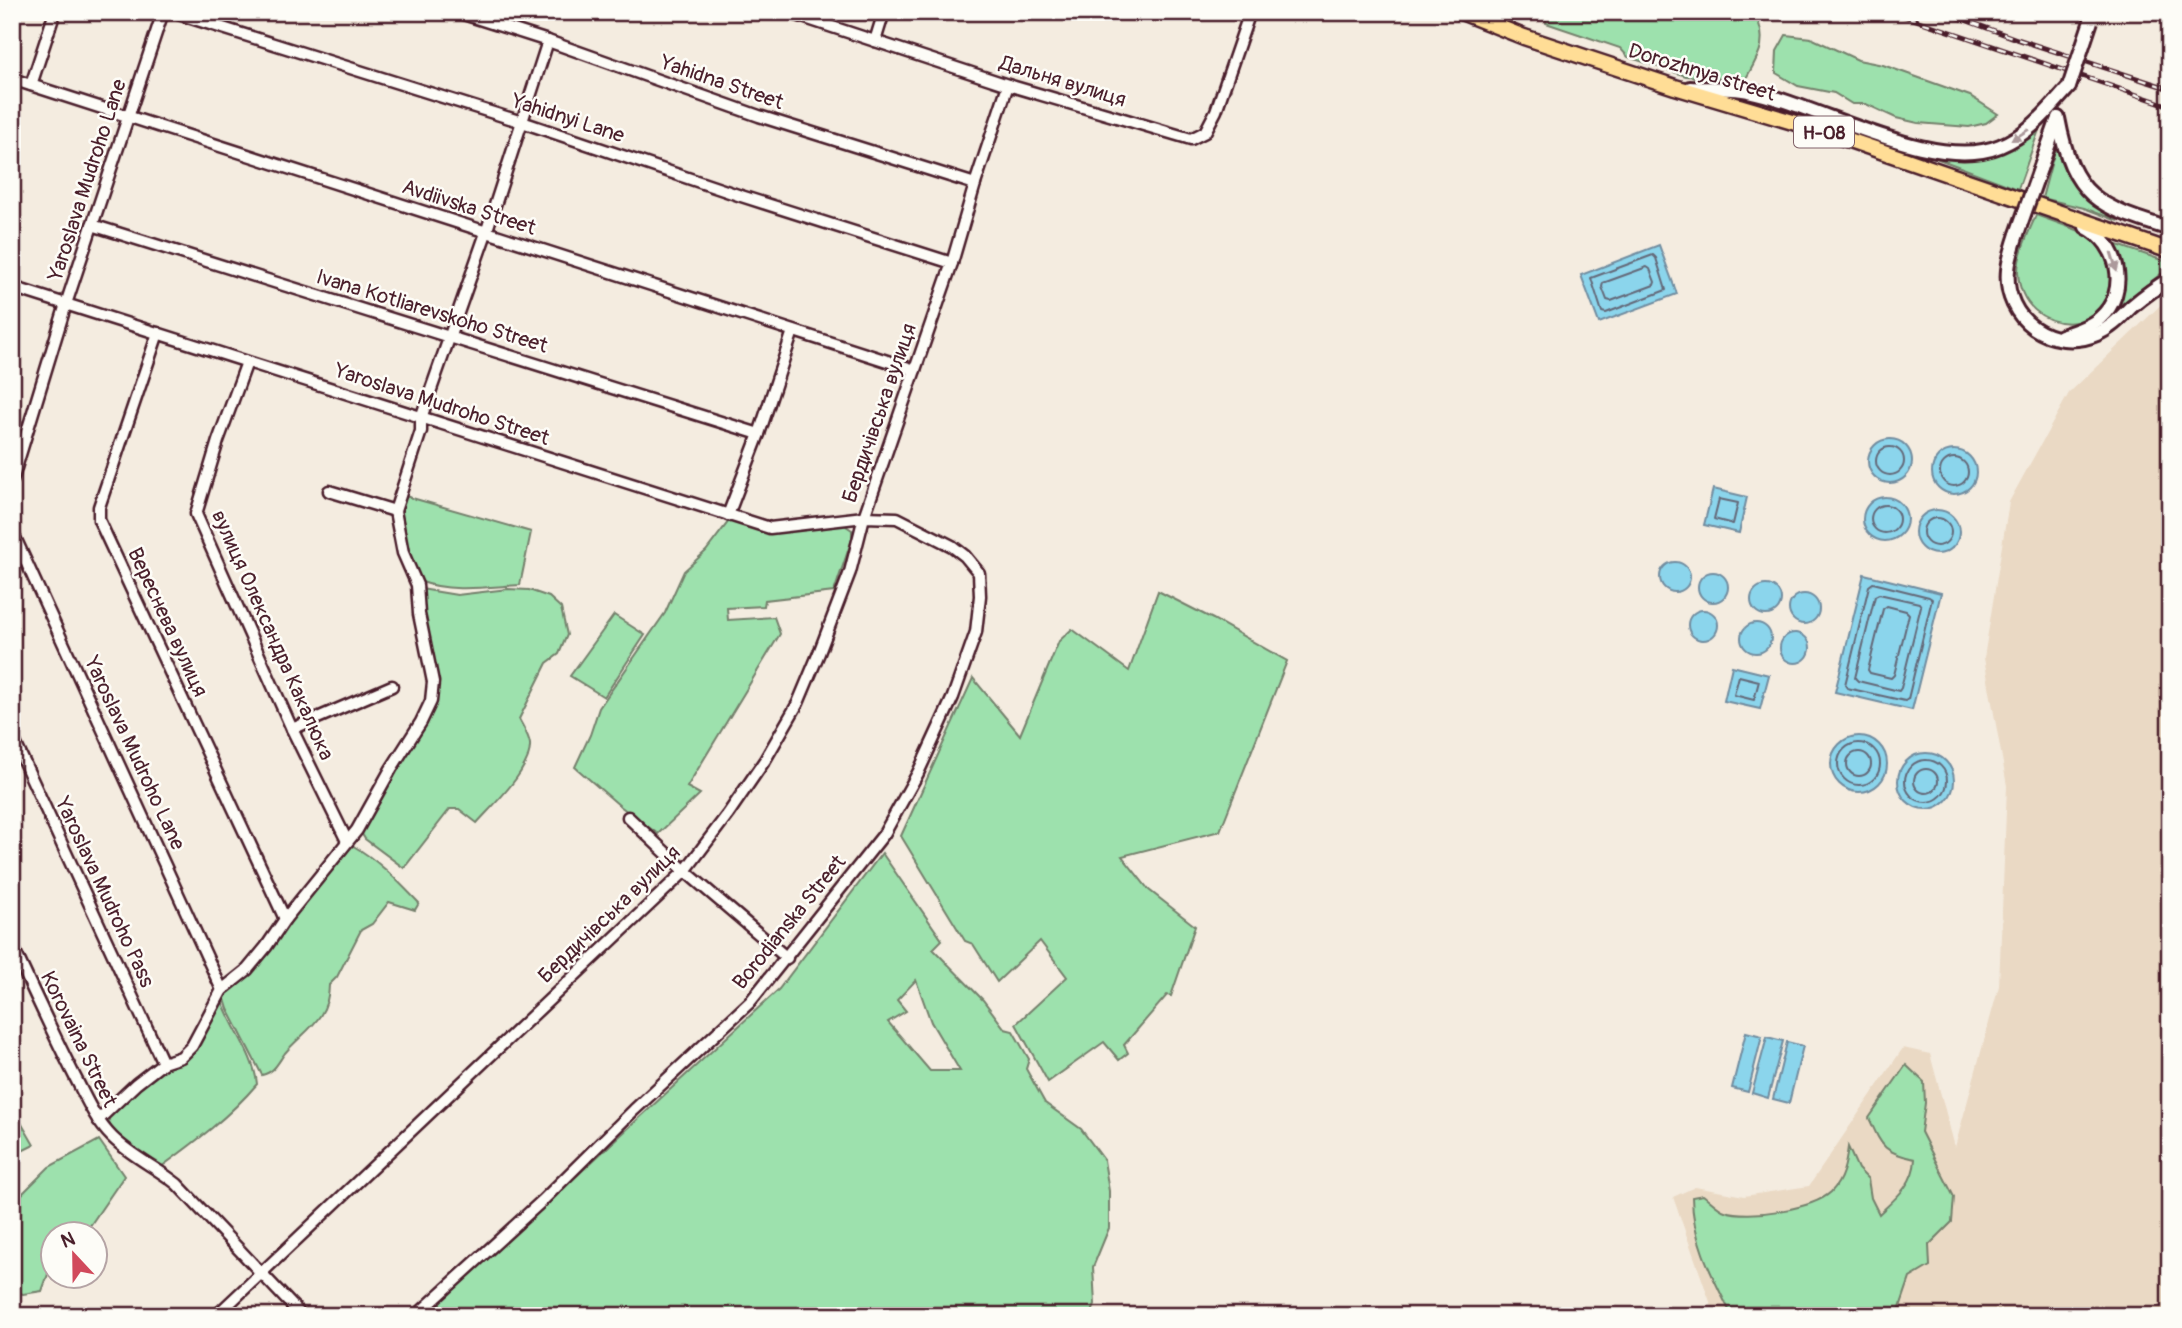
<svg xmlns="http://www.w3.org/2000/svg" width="2182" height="1328" viewBox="0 0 2182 1328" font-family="Pangolin,sans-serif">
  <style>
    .built { fill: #ead9c4 }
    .green { fill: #9de1ad; stroke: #74806c; stroke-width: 2; fill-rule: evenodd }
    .water { fill: #8bd5ec; stroke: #718c9f; stroke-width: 2 }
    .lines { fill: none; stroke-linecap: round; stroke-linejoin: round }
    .shore { stroke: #646878; stroke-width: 2 }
    .minor-casing { stroke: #4a1f2b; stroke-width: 15 }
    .secondary-casing { stroke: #4a1f2b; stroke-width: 18 }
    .primary-casing { stroke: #4a1f2b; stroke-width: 19 }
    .minor { stroke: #fdfcf7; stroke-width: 10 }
    .secondary { stroke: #fdfcf7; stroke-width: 12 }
    .primary { stroke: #ffdd96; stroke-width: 14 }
    .rail-casing { stroke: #4a1f2b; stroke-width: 5 }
    .rail { stroke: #fdfcf7; stroke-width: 2.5; stroke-dasharray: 8; stroke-linecap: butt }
    .secondary-bridge-casing { stroke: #4a1f2b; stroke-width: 18; stroke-linecap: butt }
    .secondary-bridge { stroke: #fdfcf7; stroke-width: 12 }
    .oneway { fill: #ac999b }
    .labels { text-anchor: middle; stroke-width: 5; stroke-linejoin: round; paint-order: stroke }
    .shield { fill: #fdfcf7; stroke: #806168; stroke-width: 2 }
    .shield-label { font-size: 19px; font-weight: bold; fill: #4a1f2b }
    .street-label { font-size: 21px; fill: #4a1f2b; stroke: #fdfcf7 }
  </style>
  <rect width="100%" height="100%" fill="#f4ece0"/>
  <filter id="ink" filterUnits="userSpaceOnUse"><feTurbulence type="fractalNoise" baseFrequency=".0143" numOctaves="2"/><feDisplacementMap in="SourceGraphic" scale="14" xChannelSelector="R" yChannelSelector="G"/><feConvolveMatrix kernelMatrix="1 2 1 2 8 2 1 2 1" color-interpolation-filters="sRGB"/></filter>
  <g filter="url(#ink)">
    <!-- built -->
    <polygon class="built" points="2170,296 2170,1316 1715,1316 1673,1197 1695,1187 1744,1196 1809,1186 1903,1048 1930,1054 1955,1147 1999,986 2007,786 1984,658 2009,502 2069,393"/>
    <!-- green -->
    <g class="green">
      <path d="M 1546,12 L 1739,12 L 1755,14 C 1769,42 1759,55 1745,80 L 1686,76 L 1628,57 L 1620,48 L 1546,23 Z"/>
      <polygon points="1786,35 1811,38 1858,60 1883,65 1970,96 1998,114 1986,123 1969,127 1918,123 1896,118 1866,104 1852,104 1834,93 1798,86 1776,73 1777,51"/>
      <path d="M 1747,94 L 1952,158 C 1991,159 2009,147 2040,127 L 2018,189 L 1936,158 L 1747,96 Z"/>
      <path d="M 2056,146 C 2065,182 2086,203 2118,221 L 2084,208 L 2042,198 Z"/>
      <path d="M 2036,215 L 2099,238 C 2104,248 2113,262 2114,273 C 2118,339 2021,340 2018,272 C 2018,253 2029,232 2036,215 Z"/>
      <path d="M 2112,243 L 2170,263 L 2170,267 L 2114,310 C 2127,281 2124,271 2112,243 Z"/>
      <path d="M 405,496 L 531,532 L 520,585 C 487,587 450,593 419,581 L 406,554 L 398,514 Z"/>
      <polygon points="729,521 770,531 843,524 852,530 852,539 834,592 765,600 764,606 727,608 728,620 774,617 780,634 687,787 700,794 658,834 620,806 575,767 590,735 599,708 665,613 684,571 706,551"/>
      <path d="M 421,589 L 457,595 L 508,589 L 529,590 L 549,597 L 561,608 L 567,635 L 559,654 L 547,663 L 519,719 C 523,727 529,736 530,744 C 532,769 493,805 477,823 L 459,809 L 450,809 L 404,868 L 365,839 L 360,831 L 431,709 Z"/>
      <polygon points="1158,591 1213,619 1287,661 1220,831 1122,856 1149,890 1195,926 1171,996 1167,995 1124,1045 1128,1053 1119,1060 1104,1042 1048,1082 1016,1024 1067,977 1040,941 997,982 973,944 965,941 901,836 973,678 1020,735 1059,641 1072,629 1129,671"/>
      <polygon points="614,615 645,635 604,697 570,676"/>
      <path d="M 350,844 C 377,859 397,880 419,903 L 415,910 L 389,902 L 372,924 L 361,930 L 337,977 L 329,985 C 329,1019 305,1030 285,1053 C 278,1062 275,1072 262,1075 L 228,1009 L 224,996 Z"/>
      <path d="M 882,853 L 942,940 L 933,949 L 983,1000 L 1005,1029 L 1013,1031 L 1029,1059 L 1026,1069 L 1045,1103 L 1081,1129 L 1104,1160 L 1109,1191 L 1109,1228 L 1093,1267 L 1095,1304 L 1091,1316 L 425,1316 L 779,989 ZM 916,980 L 931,1022 L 960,1071 L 930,1071 L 888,1022 L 906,1011 L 897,1000 Z"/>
      <path d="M 221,997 C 230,1027 254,1053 257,1084 C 229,1117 195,1142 161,1167 C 145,1161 107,1136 109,1118 L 139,1087 L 155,1074 L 183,1058 Z"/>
      <path d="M 1906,1065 L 1924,1082 L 1925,1103 L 1921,1132 L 1954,1197 L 1952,1222 L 1929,1245 L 1930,1266 L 1910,1278 L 1897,1316 L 1732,1316 C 1713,1278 1692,1240 1692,1197 L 1703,1195 C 1710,1200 1718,1209 1725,1211 C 1748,1219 1813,1209 1831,1192 C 1843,1180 1846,1163 1848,1147 L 1858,1169 L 1868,1179 L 1871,1198 L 1879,1214 C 1896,1198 1914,1184 1915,1159 C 1883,1152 1882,1147 1869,1118 Z"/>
      <polygon points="12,1107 34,1145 12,1156"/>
      <polygon points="99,1140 124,1176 85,1233 52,1234 52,1263 42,1291 23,1294 12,1291 12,1204 49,1167"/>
    </g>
    <!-- water -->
    <g class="water">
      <polygon points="1659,245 1677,294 1599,323 1581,275"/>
      <circle cx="1890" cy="461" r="22"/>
      <circle cx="1954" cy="472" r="22"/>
      <polygon points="1713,489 1747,497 1739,533 1704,525"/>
      <circle cx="1885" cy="519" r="22"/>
      <circle cx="1937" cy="532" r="22"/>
      <circle cx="1675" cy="577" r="15"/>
      <circle cx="1713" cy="587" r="15"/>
      <polygon points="1864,574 1941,593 1912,710 1835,692"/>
      <circle cx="1766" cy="600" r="15"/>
      <circle cx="1804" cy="609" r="15"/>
      <circle cx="1703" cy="625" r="15"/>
      <circle cx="1756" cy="638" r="15"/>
      <circle cx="1795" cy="648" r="15"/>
      <polygon points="1732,666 1769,675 1760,709 1724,701"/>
      <circle cx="1859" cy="764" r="28"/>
      <circle cx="1926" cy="781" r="28"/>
      <polygon points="1746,1032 1762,1036 1748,1092 1732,1088"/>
      <polygon points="1767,1037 1783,1041 1768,1098 1752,1093"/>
      <polygon points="1787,1042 1803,1046 1789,1103 1773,1099"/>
    </g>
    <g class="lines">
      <!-- shore -->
      <g class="shore">
        <polygon points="1653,255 1656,258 1666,290 1606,313 1602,312 1591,278"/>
        <polygon points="1647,267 1650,269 1655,282 1654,285 1611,301 1607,300 1602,287 1603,283"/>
        <circle cx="1890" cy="461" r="14"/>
        <circle cx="1954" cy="472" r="14"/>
        <polygon points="1719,499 1738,503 1733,524 1714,519"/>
        <circle cx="1885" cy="519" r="14"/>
        <circle cx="1937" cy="532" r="14"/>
        <polygon points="1873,583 1929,597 1932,599 1908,699 1905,701 1847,688 1845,685 1869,586"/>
        <polygon points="1879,594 1919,603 1921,606 1901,688 1899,691 1858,681 1855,678 1875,596"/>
        <polygon points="1887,606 1906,611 1909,614 1894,675 1891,678 1870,673 1868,670 1883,609"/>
        <polygon points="1739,676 1759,681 1754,700 1734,695"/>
        <circle cx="1859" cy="764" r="21"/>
        <circle cx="1859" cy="764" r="12"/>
        <circle cx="1926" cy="781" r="21"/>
        <circle cx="1926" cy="781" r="12"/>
      </g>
      <!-- minor casing -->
      <g class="minor-casing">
        <g id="minor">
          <polyline points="172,12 522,122 738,195 952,263"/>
          <polyline points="457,12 548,41 759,116 975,184"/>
          <polyline points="787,12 1008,85 1191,139 1205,132 1216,111 1250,12"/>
          <polyline points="875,41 884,12"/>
          <polyline points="12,79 915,370"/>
          <polyline points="31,85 55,12"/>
          <polyline points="92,225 759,434"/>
          <polyline points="12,287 770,528 864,517 897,518 952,546 965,556 979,573 980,596 976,632 953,697 918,773 884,834 750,1002 634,1110 542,1201 416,1316"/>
          <polyline points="158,333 99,507 99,520 285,919"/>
          <polyline points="247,362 218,441 196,514 292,729 347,841"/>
          <polyline points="12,481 66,304 163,12"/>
          <polyline points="329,491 395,511"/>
          <polyline points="728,515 759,434 793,331"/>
          <polyline points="12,531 222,990"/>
          <polyline points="292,729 392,686"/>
          <polyline points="12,736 163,1063"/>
          <polyline points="628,817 685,871 787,958"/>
          <path d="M 12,945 C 33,990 53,1034 75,1077 C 86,1098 95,1120 112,1137 C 132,1157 156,1167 177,1184 L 302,1316"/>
          <polyline points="98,1120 136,1084 163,1063 181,1057 192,1046 222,990 247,970 266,947 285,919 357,830 391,769 421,722 431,701 433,682 419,614 417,585 403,553 395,511 421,431 421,418 486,233 548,41"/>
          <polyline points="216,1316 685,871 728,814 765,760 798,703 819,653 850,572 864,517 952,263 975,184 1008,85"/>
        </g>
      </g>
      <!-- secondary casing -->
      <g class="secondary-casing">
        <g id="secondary">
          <path d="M 1690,88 C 1709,89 1730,87 1748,91 C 1817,104 1934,174 2000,146 C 2030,134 2048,110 2069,87"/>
          <path d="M 2058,118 C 2073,198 2097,206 2170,229"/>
          <polyline points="2040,169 2057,121"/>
          <path d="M 2017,234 C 2013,246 2009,258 2008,270 C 2003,320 2052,353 2097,334 C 2111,328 2121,317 2131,307 C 2143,297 2156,287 2170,279"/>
          <path d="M 2061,336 C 2074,332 2090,327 2100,318 C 2130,292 2119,243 2086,227"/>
        </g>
      </g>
      <!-- primary casing -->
      <g class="primary-casing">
        <polyline id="primary" points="1461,12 1524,37 1675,87 1823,131 2170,251"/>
      </g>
      <!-- minor -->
      <use href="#minor" class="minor"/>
      <!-- secondary -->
      <use href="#secondary" class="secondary"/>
      <!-- primary -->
      <use href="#primary" class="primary"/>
      <!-- rail casing -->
      <g class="rail-casing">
        <g id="rail">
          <polyline points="1892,12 2170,106"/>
          <polyline points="1943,12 2017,39 2170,89"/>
        </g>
      </g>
      <!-- rail -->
      <use href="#rail" class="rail"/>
      <!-- secondary-bridge casing -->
      <g class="secondary-bridge-casing">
        <g id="secondary-bridge">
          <polyline points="2069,87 2091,21"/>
          <polyline points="2017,234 2040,169"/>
        </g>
      </g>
      <!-- secondary-bridge -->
      <use href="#secondary-bridge" class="secondary-bridge"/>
    </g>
    <!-- one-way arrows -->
    <defs><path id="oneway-solid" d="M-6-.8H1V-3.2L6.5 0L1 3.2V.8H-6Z" transform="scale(1.75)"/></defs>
    <g class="oneway">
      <use href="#oneway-solid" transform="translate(2020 135) rotate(148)"/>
      <use href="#oneway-solid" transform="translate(2114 262) rotate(73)"/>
    </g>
  </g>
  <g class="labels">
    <!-- shield labels -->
    <rect class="shield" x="1794" y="116.5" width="60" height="31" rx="5"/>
    <g class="shield-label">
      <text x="1824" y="139">Н-08</text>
    </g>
    <!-- street labels -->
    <g class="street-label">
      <text transform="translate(1702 72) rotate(17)" y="7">Dorozhnya street</text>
      <text transform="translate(1063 81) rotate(17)" y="7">Дальня вулиця</text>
      <text transform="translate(722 82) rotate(19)" y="7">Yahidna Street</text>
      <text transform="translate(568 118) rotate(18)" y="7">Yahidnyi Lane</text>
      <text transform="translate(87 180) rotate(-72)" y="7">Yaroslava Mudroho Lane</text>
      <text transform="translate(469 207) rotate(18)" y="7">Avdiivska Street</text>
      <text transform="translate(432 311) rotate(17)" y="7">Ivana Kotliarevskoho Street</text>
      <text transform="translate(442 404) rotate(18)" y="7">Yaroslava Mudroho Street</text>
      <text transform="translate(879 413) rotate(-71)" y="7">Бердичівська вулиця</text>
      <text transform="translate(168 622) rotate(65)" y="7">Вереснева вулиця</text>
      <text transform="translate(273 635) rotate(66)" y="7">вулиця Олександра Какалюка</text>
      <text transform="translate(135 753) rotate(65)" y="7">Yaroslava Mudroho Lane</text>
      <text transform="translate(105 892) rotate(65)" y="7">Yaroslava Mudroho Pass</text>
      <text transform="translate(609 914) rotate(-44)" y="7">Бердичівська вулиця</text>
      <text transform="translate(789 922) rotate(-51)" y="7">Borodianska Street</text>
      <text transform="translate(79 1039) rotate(64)" y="7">Korovaina Street</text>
    </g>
  </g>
  <!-- margin -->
  <rect width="2182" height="1328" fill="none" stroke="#fdfcf7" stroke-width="42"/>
  <rect x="21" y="21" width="2140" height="1286" fill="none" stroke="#4a1f2b" stroke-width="2.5" filter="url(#ink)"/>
  <!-- north arrow -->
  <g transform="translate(74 1255) rotate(338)"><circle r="33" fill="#fdfcf7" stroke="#b5a4a5" stroke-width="2"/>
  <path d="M0-5L12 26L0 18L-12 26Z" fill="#d1495b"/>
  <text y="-10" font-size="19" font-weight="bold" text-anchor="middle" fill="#4a1f2b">N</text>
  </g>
</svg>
